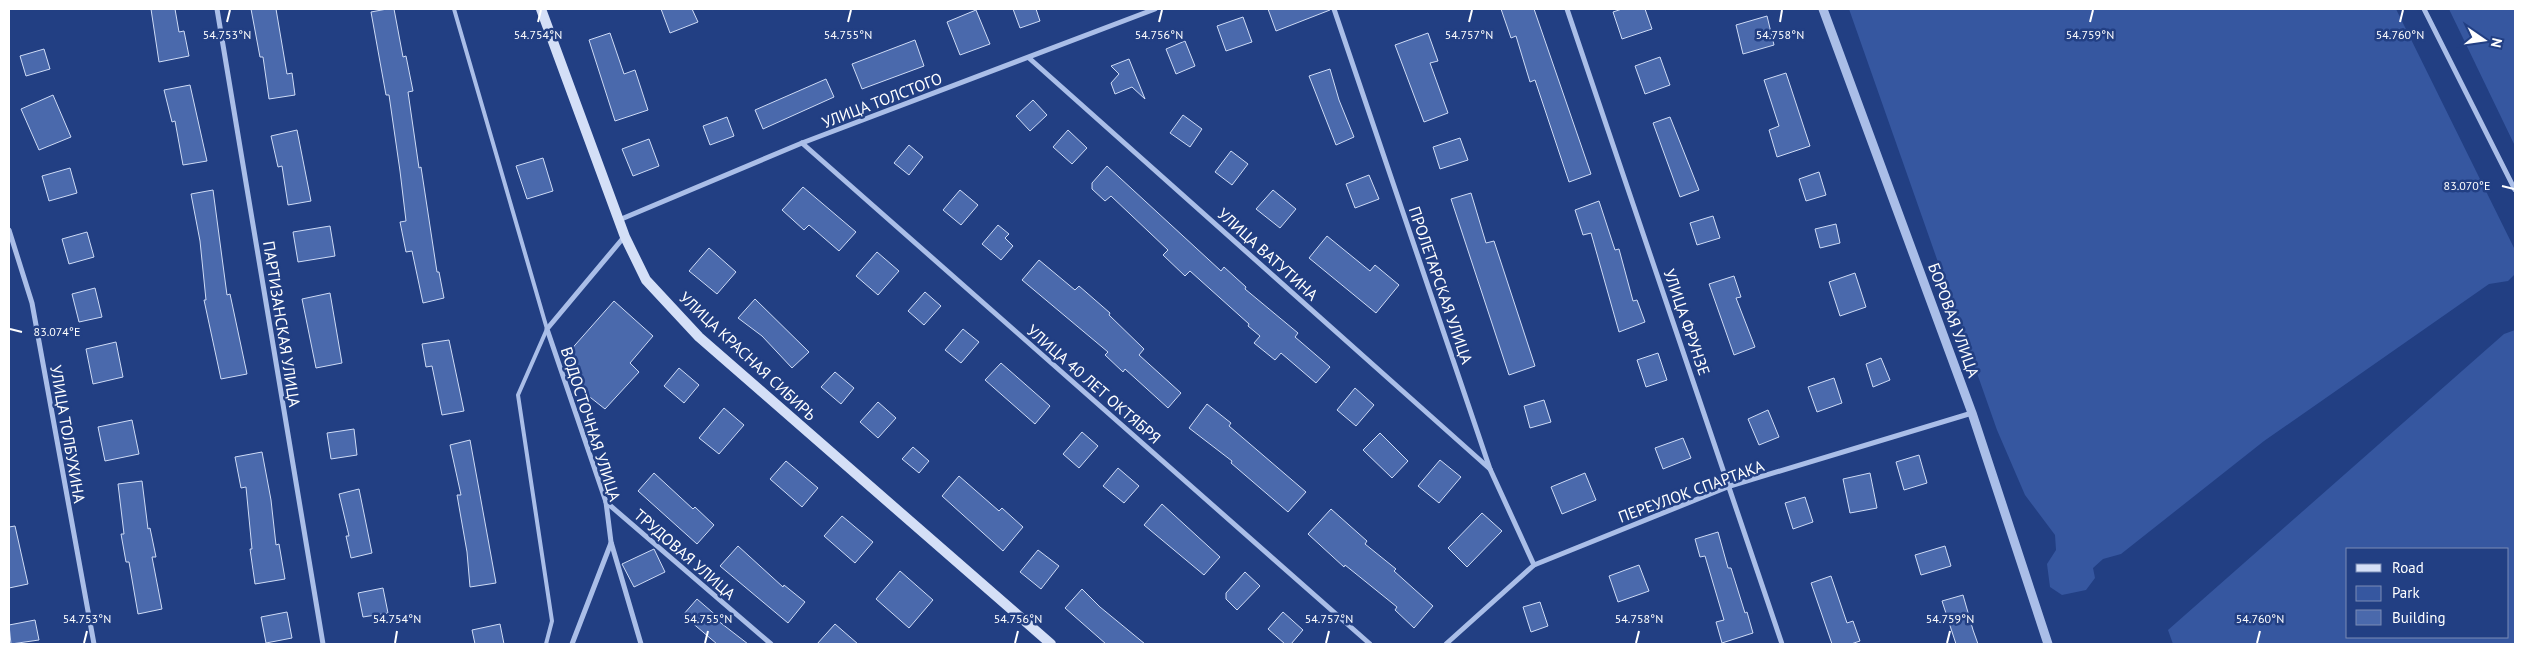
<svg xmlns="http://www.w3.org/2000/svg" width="2524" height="653" viewBox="0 0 2524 653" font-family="'PT Sans',sans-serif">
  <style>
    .green { fill: #3657a0; fill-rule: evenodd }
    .building { fill: #4a69ac; stroke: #cedbf6 }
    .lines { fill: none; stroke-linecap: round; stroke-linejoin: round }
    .service { stroke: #aabee8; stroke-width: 4 }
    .minor { stroke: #aabee8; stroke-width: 5 }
    .tertiary { stroke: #aabee8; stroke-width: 9 }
    .secondary { stroke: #d4dff7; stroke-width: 10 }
    .ticks { fill: none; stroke: #fff; stroke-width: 2 }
    .labels { text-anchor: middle; stroke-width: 5; stroke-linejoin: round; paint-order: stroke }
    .street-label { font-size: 16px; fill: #fff; stroke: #223f83 }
    .ticks-label { font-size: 12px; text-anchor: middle; fill: #fff; stroke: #223f83; stroke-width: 5; stroke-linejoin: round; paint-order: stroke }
  </style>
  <rect width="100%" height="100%" fill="#223f83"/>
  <!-- green -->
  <g class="green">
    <polygon points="1849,9 2396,9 2515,250 2515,274 2508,281 2489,284 2264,441 2121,554 2103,559 2093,568 2095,578 2086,590 2062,595 2050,587 2047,564 2056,550 2055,535 2025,495 1997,430"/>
    <polygon points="2449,9 2515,9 2515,147 2515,146"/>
    <path d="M 2515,330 L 2515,644 L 2173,644 L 2168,630 L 2504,334 ZM 2348,549 L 2508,549 L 2508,637 L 2348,637 Z"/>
  </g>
  <!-- building -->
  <g class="building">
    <polygon points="151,9 175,9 179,32 184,31 189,56 159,62"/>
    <polygon points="251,9 276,9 287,74 292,73 295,95 269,99 263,57 260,57"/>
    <polygon points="387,9 394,9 403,57 406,56 413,91 408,92 419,168 421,167 437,272 439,272 444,298 423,303 412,251 406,252 400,222 406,221 400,171 389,95 386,95 371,12"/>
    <polygon points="661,9 692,9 698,22 670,33"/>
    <polygon points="1013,9 1036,9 1040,21 1020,28"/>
    <polygon points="1268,9 1330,9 1330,10 1276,31"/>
    <polygon points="1501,9 1534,9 1591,174 1569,182 1535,80 1530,82 1516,36 1511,38"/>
    <polygon points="1622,9 1645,9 1652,29 1622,39 1613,12"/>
    <polygon points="976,10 990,44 960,55 947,22"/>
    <polygon points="1767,16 1774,45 1743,54 1736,25"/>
    <polygon points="1243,17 1252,42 1226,51 1217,26"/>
    <polygon points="610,33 624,74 635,70 648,110 615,121 589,40"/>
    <polygon points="1428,33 1438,61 1430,63 1448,113 1424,122 1395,45"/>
    <polygon points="915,40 924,66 862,89 852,64"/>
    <polygon points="1185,41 1195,66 1176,74 1166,49"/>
    <polygon points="44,49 50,69 26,76 20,56"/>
    <polygon points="1660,57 1670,85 1645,94 1635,66"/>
    <polygon points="1129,59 1145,99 1132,87 1115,94 1111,83 1119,74 1111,66"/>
    <polygon points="1330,69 1339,100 1354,137 1336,145 1309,76"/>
    <polygon points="1786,73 1810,146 1777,157 1769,130 1779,126 1764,80"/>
    <polygon points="826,79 834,97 763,129 755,110"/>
    <polygon points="190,85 207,161 183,165 175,121 172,122 164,90"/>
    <polygon points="53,95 71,137 39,150 21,109"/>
    <polygon points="1033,100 1047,115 1030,131 1016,116"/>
    <polygon points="1183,115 1202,129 1190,147 1170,133"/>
    <polygon points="727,117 734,136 710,145 703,126"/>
    <polygon points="1670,117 1699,190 1680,197 1653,123"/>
    <polygon points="297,130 311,201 288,205 282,166 278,167 271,136"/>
    <polygon points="1068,130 1087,148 1072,164 1053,147"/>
    <polygon points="1460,138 1468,160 1440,169 1433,147"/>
    <polygon points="649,139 659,166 633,176 622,149"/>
    <polygon points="909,145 923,157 909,175 894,163"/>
    <polygon points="1231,151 1248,164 1232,185 1215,172"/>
    <polygon points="543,158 553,191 527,199 516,166"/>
    <polygon points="1107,166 1221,271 1224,267 1246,287 1245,289 1298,333 1295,337 1330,367 1316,383 1281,353 1275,360 1254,343 1260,336 1248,326 1249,324 1190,271 1185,276 1163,255 1168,250 1111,196 1105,201 1092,189 1092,183"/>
    <polygon points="70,168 77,193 49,201 42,176"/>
    <polygon points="1819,172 1826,195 1806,201 1799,179"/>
    <polygon points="1369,175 1379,199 1355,208 1346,184"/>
    <polygon points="803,187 856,232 839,251 809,225 804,230 782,210"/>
    <polygon points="213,190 227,295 230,294 247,374 221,379 204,300 206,300 200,241 191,194"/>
    <polygon points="960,190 978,205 961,225 943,210"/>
    <polygon points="1273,190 1296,209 1280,228 1256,209"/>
    <polygon points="1471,193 1486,243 1494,241 1535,366 1509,375 1451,199"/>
    <polygon points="1599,201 1615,250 1619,249 1633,301 1637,300 1645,322 1619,332 1591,233 1583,235 1575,210"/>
    <polygon points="1713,216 1720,238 1697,245 1690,223"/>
    <polygon points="1836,224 1840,243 1820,248 1815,229"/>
    <polygon points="998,225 1009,234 1005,238 1013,246 1001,260 982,244"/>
    <polygon points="330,226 335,256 298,262 293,232"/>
    <polygon points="87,232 94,257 69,264 62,239"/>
    <polygon points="1327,236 1370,271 1375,265 1399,285 1376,313 1309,258"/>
    <polygon points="709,248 736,272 717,294 689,271"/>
    <polygon points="877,252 899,271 878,295 856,276"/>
    <polygon points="1039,260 1075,290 1079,286 1110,313 1109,315 1144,349 1139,355 1181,393 1168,408 1125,369 1123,372 1105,355 1108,352 1022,280"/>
    <polygon points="1855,273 1866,307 1840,316 1829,282"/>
    <polygon points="1734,276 1741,297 1736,298 1755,347 1734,355 1709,284"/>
    <polygon points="95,288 102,317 79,322 72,294"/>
    <polygon points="925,292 941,306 924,325 908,311"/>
    <polygon points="330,293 342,363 316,368 302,299"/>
    <polygon points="755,299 809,352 792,368 762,336 738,318"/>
    <polygon points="614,301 653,336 630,363 639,372 605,409 586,394 568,353"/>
    <polygon points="963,329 979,342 961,363 945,350"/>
    <polygon points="449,340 464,411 442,415 432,366 426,367 422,344"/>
    <polygon points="116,342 123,377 93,384 86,349"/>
    <polygon points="1658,353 1667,380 1646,387 1637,360"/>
    <polygon points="1881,358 1890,380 1873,387 1866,364"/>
    <polygon points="1001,363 1050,406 1035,424 985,380"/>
    <polygon points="679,368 699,385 684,403 664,386"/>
    <polygon points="835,372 854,388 841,404 821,387"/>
    <polygon points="1834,378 1842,403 1817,412 1808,387"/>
    <polygon points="1355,388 1374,405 1356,426 1337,410"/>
    <polygon points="1544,400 1551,422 1530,428 1524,406"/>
    <polygon points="878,402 896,418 878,438 860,422"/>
    <polygon points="1207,404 1231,423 1229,426 1306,492 1288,512 1231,463 1232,461 1189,428"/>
    <polygon points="724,408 744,425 719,454 699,438"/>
    <polygon points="1768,410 1779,437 1759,445 1748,419"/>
    <polygon points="132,420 139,454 105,461 98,427"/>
    <polygon points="354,429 357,455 331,459 327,433"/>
    <polygon points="1082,432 1098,446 1079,468 1063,454"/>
    <polygon points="1380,433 1408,461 1392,478 1363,450"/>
    <polygon points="1683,438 1691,458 1663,469 1655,448"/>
    <polygon points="470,440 496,583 470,587 467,552 457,495 461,495 450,445"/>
    <polygon points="913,447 929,461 919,473 902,459"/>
    <polygon points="262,452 271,500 276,545 279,544 285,579 255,584 250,549 252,549 246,487 241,488 235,457"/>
    <polygon points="1919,455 1927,483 1904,490 1896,462"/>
    <polygon points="1440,460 1461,477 1439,503 1418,486"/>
    <polygon points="786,461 818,488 802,507 770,479"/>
    <polygon points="1118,468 1139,486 1124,503 1103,486"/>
    <polygon points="654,473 693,509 695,507 714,525 697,544 638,491"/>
    <polygon points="1585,473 1596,500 1562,514 1551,487"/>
    <polygon points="1870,473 1877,508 1850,513 1843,479"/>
    <polygon points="959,476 999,511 1002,508 1023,527 1003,551 942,496"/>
    <polygon points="142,481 148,529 150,528 156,557 152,557 162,609 138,614 129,562 126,562 121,534 124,534 118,484"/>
    <polygon points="359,489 372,553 351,558 346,536 349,536 339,494"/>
    <polygon points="1805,497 1813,522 1793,529 1785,503"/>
    <polygon points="1162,504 1220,557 1204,575 1144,525"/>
    <polygon points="1331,509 1367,541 1365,544 1396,569 1394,571 1433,606 1414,628 1395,610 1397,607 1345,565 1344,567 1308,534"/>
    <polygon points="1482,513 1502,531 1467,567 1448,548"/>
    <polygon points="842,516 873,542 855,563 824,536"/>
    <polygon points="15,526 28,584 9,588 9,527"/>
    <polygon points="1718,532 1728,568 1731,568 1745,613 1747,612 1753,633 1722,643 1716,622 1724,620 1705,556 1700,557 1695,539"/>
    <polygon points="738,546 783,587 784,585 805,602 788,623 720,566"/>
    <polygon points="1945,546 1951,566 1921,575 1915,555"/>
    <polygon points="654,549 665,572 634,587 622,564"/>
    <polygon points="1038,550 1059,566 1041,589 1020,572"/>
    <polygon points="1639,565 1649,591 1618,602 1609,576"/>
    <polygon points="900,571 933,600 909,628 876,599"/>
    <polygon points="1245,572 1260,586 1237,610 1226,599 1226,593"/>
    <polygon points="1831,576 1847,623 1853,621 1860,641 1851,644 1832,644 1811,583"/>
    <polygon points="383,588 388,613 363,617 358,593"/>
    <polygon points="1082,589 1100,607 1145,644 1106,644 1065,608"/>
    <polygon points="1963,595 1973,630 1978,644 1956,644 1942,601"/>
    <polygon points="697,599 719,618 717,620 748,644 717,644 683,615"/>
    <polygon points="1540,602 1548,626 1531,632 1523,607"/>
    <polygon points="287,612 292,638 266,643 261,617"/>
    <polygon points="1283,612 1303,630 1291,644 1285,644 1268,629"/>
    <polygon points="35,620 39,640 11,644 9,625"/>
    <polygon points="500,624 504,644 475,644 472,630"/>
    <polygon points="835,624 858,644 817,644"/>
  </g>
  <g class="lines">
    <!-- service -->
    <polyline class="service" points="454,9 547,329 518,395 552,621 546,644"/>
    <!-- minor -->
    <g class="minor">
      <polyline points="217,9 323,644"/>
      <polyline points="1334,9 1490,469 1534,565"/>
      <polyline points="1567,9 1782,644"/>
      <polyline points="2424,9 2515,190"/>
      <polyline points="1029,58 1490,469"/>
      <polyline points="802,143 1370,644"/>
      <polyline points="619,220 802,143 1155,9"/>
      <polyline points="9,230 32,303 94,644"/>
      <polyline points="624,237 547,329 606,502 611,542 641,644"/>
      <polyline points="606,502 771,644"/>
      <polyline points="572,644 611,543"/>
      <polyline points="1446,644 1534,565 1730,486 1972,413"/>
    </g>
    <!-- tertiary -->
    <polyline class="tertiary" points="1823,9 1972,413 2048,644"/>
    <!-- secondary -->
    <polyline class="secondary" points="541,9 625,237 646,280 699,337 1051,644"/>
  </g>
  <!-- ticks -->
  <path class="ticks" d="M 227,22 L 230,10M 538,22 L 541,10M 848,22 L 851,10M 1159,22 L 1162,10M 1469,22 L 1472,10M 1780,22 L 1782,10M 2090,22 L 2093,10M 2400,22 L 2403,10M 2502,186 L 2514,189M 10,329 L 22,332M 84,643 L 87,631M 395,643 L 397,631M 705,643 L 708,631M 1015,643 L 1018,631M 1326,643 L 1329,631M 1636,643 L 1639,631M 1947,643 L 1950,631M 2257,643 L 2260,631"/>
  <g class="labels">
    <!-- street labels -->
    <g class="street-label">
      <text transform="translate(882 100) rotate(-21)" y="6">УЛИЦА ТОЛСТОГО</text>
      <text transform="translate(1268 254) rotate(42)" y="6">УЛИЦА ВАТУТИНА</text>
      <text transform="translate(1441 285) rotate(71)" y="6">ПРОЛЕТАРСКАЯ УЛИЦА</text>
      <text transform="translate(1954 320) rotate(70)" y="6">БОРОВАЯ УЛИЦА</text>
      <text transform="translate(1687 322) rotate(71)" y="6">УЛИЦА ФРУНЗЕ</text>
      <text transform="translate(282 324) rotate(81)" y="6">ПАРТИЗАНСКАЯ УЛИЦА</text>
      <text transform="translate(748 356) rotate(43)" y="6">УЛИЦА КРАСНАЯ СИБИРЬ</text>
      <text transform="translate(1094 384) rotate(41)" y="6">УЛИЦА 40 ЛЕТ ОКТЯБРЯ</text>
      <text transform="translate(591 424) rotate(72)" y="6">ВОДОСТОЧНАЯ УЛИЦА</text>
      <text transform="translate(68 434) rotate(80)" y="6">УЛИЦА ТОЛБУХИНА</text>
      <text transform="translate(1691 491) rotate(-20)" y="6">ПЕРЕУЛОК СПАРТАКА</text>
      <text transform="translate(685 554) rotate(41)" y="6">ТРУДОВАЯ УЛИЦА</text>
    </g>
  </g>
  <g class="ticks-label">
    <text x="227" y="39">54.753°N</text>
    <text x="538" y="39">54.754°N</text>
    <text x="848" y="39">54.755°N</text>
    <text x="1159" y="39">54.756°N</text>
    <text x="1469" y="39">54.757°N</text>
    <text x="1780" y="39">54.758°N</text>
    <text x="2090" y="39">54.759°N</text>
    <text x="2400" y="39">54.760°N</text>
    <text x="2467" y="190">83.070°E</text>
    <text x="57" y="336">83.074°E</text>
    <text x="87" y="623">54.753°N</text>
    <text x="397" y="623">54.754°N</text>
    <text x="708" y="623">54.755°N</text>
    <text x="1018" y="623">54.756°N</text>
    <text x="1329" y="623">54.757°N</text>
    <text x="1639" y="623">54.758°N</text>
    <text x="1950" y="623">54.759°N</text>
    <text x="2260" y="623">54.760°N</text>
  </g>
  <!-- border -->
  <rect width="2524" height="653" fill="none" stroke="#ffffff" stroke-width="20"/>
  <!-- legend -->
  <rect x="2346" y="548" width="162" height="90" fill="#223f83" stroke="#7a8cb5"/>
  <rect x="2356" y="564" width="25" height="8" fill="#d4dff7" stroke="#7a8cb5"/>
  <text x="2392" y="573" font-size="15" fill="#ffffff">Road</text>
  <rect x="2356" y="586" width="25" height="15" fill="#3657a0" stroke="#7a8cb5"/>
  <text x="2392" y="598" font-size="15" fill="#ffffff">Park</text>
  <rect x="2356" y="610" width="25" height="15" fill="#4a69ac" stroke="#7a8cb5"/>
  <text x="2392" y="623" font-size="15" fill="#ffffff">Building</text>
  <!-- north arrow -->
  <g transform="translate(2484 40) rotate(103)" stroke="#223f83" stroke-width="4" paint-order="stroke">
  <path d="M0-4L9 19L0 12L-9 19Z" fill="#ffffff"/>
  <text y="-8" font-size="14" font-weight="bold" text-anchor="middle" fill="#ffffff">N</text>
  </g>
</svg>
